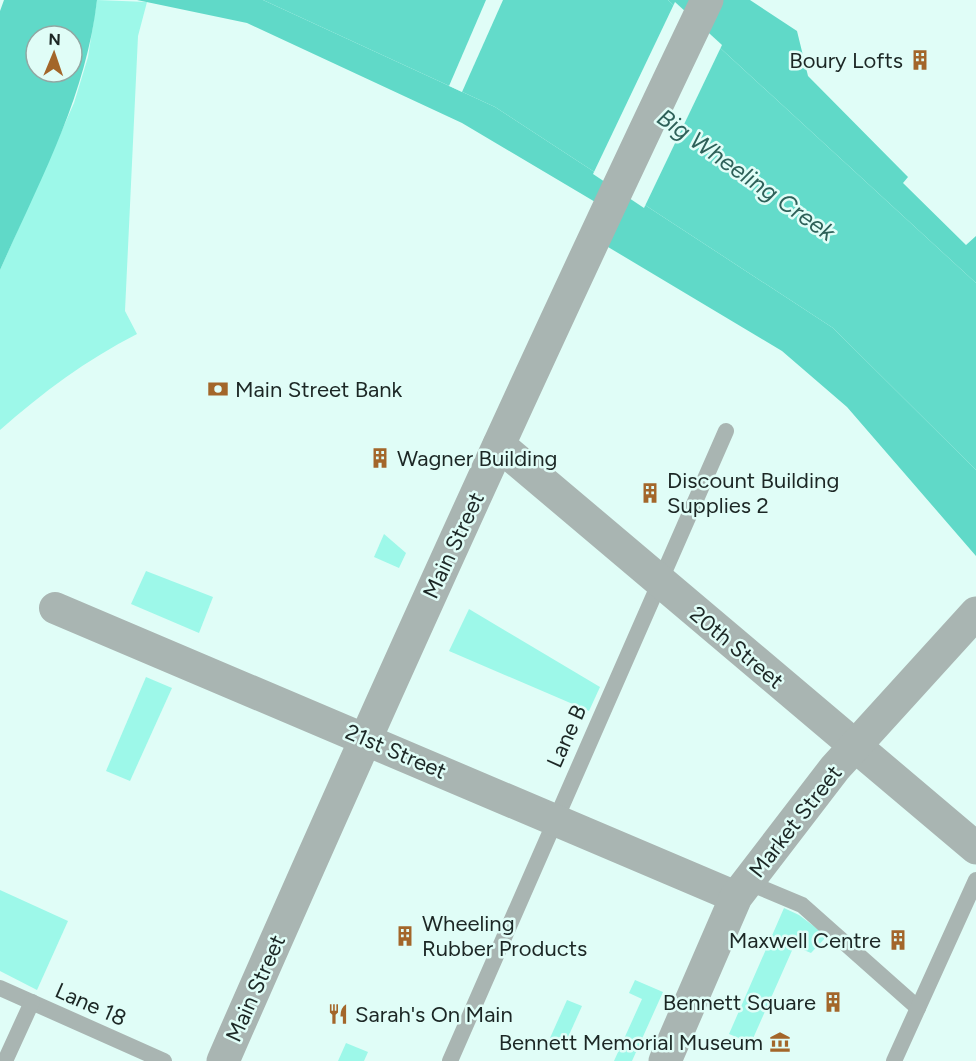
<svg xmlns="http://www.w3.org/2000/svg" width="976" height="1061" viewBox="0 0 976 1061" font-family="Figtree,sans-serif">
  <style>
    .green { fill: #9df8e9 }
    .forest { fill: #60d9c8; fill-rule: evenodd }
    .water { fill: #63dbca }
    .pier { fill: #e0fdf7 }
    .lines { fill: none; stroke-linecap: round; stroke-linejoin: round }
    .service { stroke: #a9b5b2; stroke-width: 16 }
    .minor { stroke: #a9b5b2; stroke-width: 32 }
    .tertiary { stroke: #a9b5b2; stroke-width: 33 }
    .labels { text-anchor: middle; stroke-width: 5; stroke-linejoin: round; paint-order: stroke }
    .poi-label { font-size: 22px; fill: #1c2725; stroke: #e0fdf7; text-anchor: start }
    .street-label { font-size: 22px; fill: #1c2725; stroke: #e0fdf7 }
    .water-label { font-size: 24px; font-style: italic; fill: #2e6159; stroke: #e0fdf7 }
  </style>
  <rect width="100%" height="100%" fill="#e0fdf7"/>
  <!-- green -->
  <g class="green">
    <path d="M 97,0 L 147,2 L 138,36 L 125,311 L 137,334 C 86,360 43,392 0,430 L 0,270 L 74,103 L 88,57 Z"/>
    <polygon points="384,534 406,553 399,568 374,557"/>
    <polygon points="146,571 213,597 199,633 131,604"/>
    <polygon points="469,609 600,687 589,711 449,651"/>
    <polygon points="146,677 172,688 130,781 106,771"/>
    <polygon points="0,890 68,921 37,990 0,971"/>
    <polygon points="784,908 799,915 827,936 811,953 794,946 751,1043 729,1034"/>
    <polygon points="635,980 663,992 632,1061 614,1061 642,999 629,993"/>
    <polygon points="567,1000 582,1006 565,1044 550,1038"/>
    <polygon points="346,1043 368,1052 364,1061 338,1061"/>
  </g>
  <!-- forest -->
  <g class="forest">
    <path d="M 4,0 L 97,0 C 86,97 39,182 0,270 L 0,11 ZM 36,36 L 72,36 L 72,72 L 36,72 Z"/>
    <polygon points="137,0 263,0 495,107 833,328 976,470 976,556 847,407 782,351 593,238 607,209 462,123 247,23"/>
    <polygon points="668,0 750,0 797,31 808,76 908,177 903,183 966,245 976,236 976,283"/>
  </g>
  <!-- water -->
  <polygon class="water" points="263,0 668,0 976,283 976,470 833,328 495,107"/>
  <!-- pier -->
  <g class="pier">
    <polygon points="486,0 503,0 462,92 449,86"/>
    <polygon points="675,2 722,45 644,208 593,174"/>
  </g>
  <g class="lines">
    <!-- service -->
    <g class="service">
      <polyline points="747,882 802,905 918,1008"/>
      <polyline points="0,988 164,1061"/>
      <polyline points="5,1061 32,1002"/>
      <polyline points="450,1061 726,431"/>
      <polyline points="894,1061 976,880"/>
    </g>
    <!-- minor -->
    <polyline class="minor" points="55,608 736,897"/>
    <!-- tertiary -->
    <g class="tertiary">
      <polyline points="499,445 976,848"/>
      <path d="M 223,1061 C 379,705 539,351 707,0"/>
      <polyline points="665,1061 736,897 835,768 976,613"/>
    </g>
  </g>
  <!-- icons -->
  <defs>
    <g id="building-bare" transform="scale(1.62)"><path d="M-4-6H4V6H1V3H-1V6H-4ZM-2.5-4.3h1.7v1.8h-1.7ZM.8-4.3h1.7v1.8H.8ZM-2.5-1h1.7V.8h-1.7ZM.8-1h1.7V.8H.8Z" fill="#a3662a" stroke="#e0fdf7" stroke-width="2.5" paint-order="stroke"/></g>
    <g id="bank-bare" transform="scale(1.62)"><path d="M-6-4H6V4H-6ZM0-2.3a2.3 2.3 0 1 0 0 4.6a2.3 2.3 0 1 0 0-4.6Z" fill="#a3662a" stroke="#e0fdf7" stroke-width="2.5" paint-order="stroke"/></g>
    <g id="restaurant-bare" transform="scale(1.62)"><path d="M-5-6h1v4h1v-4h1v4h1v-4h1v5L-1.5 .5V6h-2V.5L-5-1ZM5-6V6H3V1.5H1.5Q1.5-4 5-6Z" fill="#a3662a" stroke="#e0fdf7" stroke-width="2.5" paint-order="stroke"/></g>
    <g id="museum-bare" transform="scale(1.62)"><path d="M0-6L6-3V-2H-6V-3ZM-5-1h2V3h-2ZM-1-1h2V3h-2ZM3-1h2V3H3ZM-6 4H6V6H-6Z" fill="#a3662a" stroke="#e0fdf7" stroke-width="2.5" paint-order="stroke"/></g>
  </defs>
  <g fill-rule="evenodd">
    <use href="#building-bare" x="920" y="60"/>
    <use href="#bank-bare" x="218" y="389"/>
    <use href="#building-bare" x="380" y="458"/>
    <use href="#building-bare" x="650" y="493"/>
    <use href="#building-bare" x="405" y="936"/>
    <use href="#building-bare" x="898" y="940"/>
    <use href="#building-bare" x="833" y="1002"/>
    <use href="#restaurant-bare" x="338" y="1014"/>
    <use href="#museum-bare" x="780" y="1042"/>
  </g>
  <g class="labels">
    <!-- poi labels -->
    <g class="poi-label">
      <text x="903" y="68" text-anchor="end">Boury Lofts</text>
      <text x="235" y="397">Main Street Bank</text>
      <text x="397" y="466">Wagner Building</text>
      <text x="667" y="488">Discount Building<tspan x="667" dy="25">Supplies 2</tspan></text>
      <text x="422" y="931">Wheeling<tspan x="422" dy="25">Rubber Products</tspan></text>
      <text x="881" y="948" text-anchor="end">Maxwell Centre</text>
      <text x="816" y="1010" text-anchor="end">Bennett Square</text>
      <text x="355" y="1022">Sarah's On Main</text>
      <text x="763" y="1050" text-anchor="end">Bennett Memorial Museum</text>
    </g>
    <!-- street labels -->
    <g class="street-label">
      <text transform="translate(453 545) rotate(-65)" y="8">Main Street</text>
      <text transform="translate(737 647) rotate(40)" y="8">20th Street</text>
      <text transform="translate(566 736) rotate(-66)" y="8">Lane B</text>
      <text transform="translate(396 751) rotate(23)" y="8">21st Street</text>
      <text transform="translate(795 821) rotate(-52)" y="8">Market Street</text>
      <text transform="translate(255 988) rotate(-66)" y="8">Main Street</text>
      <text transform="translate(91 1004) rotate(24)" y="8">Lane 18</text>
    </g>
    <!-- water labels -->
    <g class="water-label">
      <text transform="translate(746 175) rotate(35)" y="8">Big Wheeling Creek</text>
    </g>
  </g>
  <!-- north arrow -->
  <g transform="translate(54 54) rotate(2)"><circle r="28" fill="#e0fdf7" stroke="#92a7a3" stroke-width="1.5"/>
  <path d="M0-4.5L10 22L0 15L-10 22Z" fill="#a3662a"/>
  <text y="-9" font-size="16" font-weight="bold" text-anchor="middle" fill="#1c2725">N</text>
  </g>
</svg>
